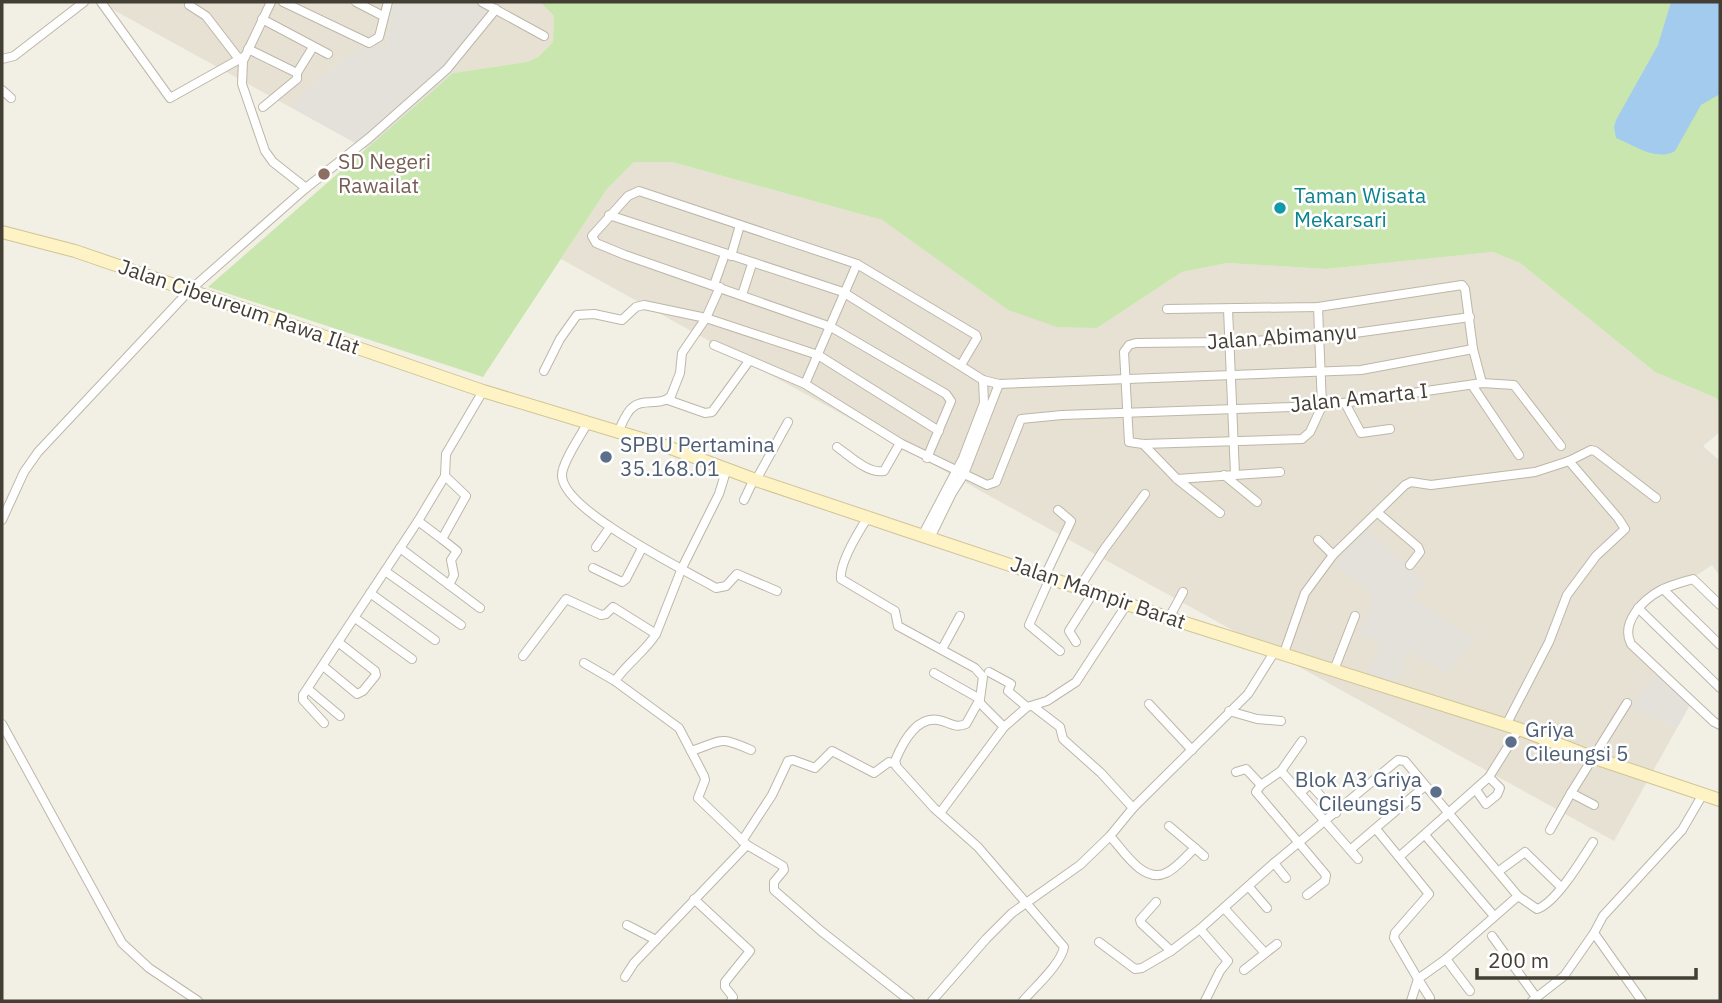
<svg xmlns="http://www.w3.org/2000/svg" width="1722" height="1003" viewBox="0 0 1722 1003" font-family="'IBM Plex Sans',sans-serif">
  <style>
    .residential { fill: #e6e1d3 }
    .industrial { fill: #e4e0da }
    .green { fill: #cae6af }
    .water { fill: #a2cbee }
    .lines { fill: none; stroke-linecap: round; stroke-linejoin: round }
    .street-casing { stroke: #bdb7a8; stroke-width: 10 }
    .secondary-casing { stroke: #d1c496; stroke-width: 14 }
    .street { stroke: #fff; stroke-width: 8 }
    .secondary { stroke: #fdf3c4; stroke-width: 12 }
    .education-dot { fill: #8d6e63; stroke: #fff; stroke-width: 2.5 }
    .culture-dot { fill: #0f9aa8; stroke: #fff; stroke-width: 2.5 }
    .service-dot { fill: #5c6f8a; stroke: #fff; stroke-width: 2.5 }
    .labels { text-anchor: middle; stroke-width: 5; stroke-linejoin: round; paint-order: stroke }
    .education-label { font-size: 21px; fill: #785e54; stroke: #fff; text-anchor: start }
    .culture-label { font-size: 21px; fill: #0d838f; stroke: #fff; text-anchor: start }
    .street-label { font-size: 21px; fill: #443f35; stroke: #fff }
    .service-label { font-size: 21px; fill: #4e5e75; stroke: #fff; text-anchor: start }
  </style>
  <rect width="100%" height="100%" fill="#f2efe5"/>
  <!-- residential -->
  <g class="residential">
    <polygon points="99,2 393,2 387,45 364,45 331,68 290,107"/>
    <polygon points="488,2 540,2 554,16 553,42 538,57 527,62 453,73 495,6"/>
    <polygon points="634,162 672,162 882,220 1008,310 1097,328 1182,272 1227,263 1326,269 1493,252 1520,263 1655,372 1716,398 1720,403 1720,432 1703,446 1720,461 1720,576 1712,565 1697,575 1661,587 1641,605 1631,630 1634,649 1656,671 1631,708 1677,728 1614,841 561,259 607,189"/>
  </g>
  <!-- industrial -->
  <g class="industrial">
    <polygon points="393,2 488,2 495,6 453,73 366,149 290,107 331,68 364,45 387,45"/>
    <polygon points="1366,528 1426,583 1412,598 1476,639 1446,674 1408,651 1398,687 1365,676 1381,645 1358,634 1375,597 1335,564"/>
    <polygon points="1656,671 1690,705 1677,728 1630,708"/>
  </g>
  <!-- green -->
  <polygon class="green" points="540,2 1720,2 1720,403 1716,398 1655,372 1520,263 1493,252 1326,269 1227,263 1182,272 1097,328 1057,327 1008,310 882,220 672,162 634,162 607,189 483,377 208,287 453,73 527,62 538,57 553,42 554,16"/>
  <!-- water -->
  <path class="water" d="M 1671,2 L 1720,2 L 1720,94 L 1701,105 L 1675,151 C 1656,162 1634,145 1616,138 L 1614,127 L 1616,120 L 1658,45 Z"/>
  <g class="lines">
    <!-- street casing -->
    <g class="street-casing">
      <g id="street">
        <polyline points="101,2 170,98 245,56"/>
        <polyline points="271,2 243,61 242,84 265,151 273,162 306,188"/>
        <polyline points="283,2 369,43 379,37 388,2"/>
        <polyline points="356,2 383,16"/>
        <polyline points="482,2 544,36"/>
        <polyline points="189,5 206,16 239,59"/>
        <polyline points="262,19 328,54"/>
        <polyline points="248,49 297,73"/>
        <polyline points="2,59 14,56 84,2"/>
        <polyline points="2,90 11,98"/>
        <polyline points="263,107 297,79 297,73 313,47"/>
        <polyline points="609,215 843,292 983,380 999,384 1361,370 1473,349"/>
        <polyline points="731,256 740,225"/>
        <polyline points="714,285 725,254"/>
        <polyline points="742,295 752,264"/>
        <polyline points="1318,307 1322,406 1310,432 1302,439 1143,444 1129,442 1124,352 1129,345 1136,343 1229,342 1319,338 1470,317"/>
        <polyline points="1167,309 1318,307 1462,285 1465,289 1473,349 1482,383"/>
        <polyline points="1228,309 1235,474"/>
        <polyline points="714,345 805,384 900,443 987,485 996,482 1021,419 1062,415 1322,406 1482,383 1514,385 1561,446"/>
        <polyline points="544,371 560,339 577,315 594,314 622,320 636,307 644,305 706,318 818,355 939,431"/>
        <polyline points="805,384 857,264"/>
        <polyline points="1472,385 1519,455"/>
        <polyline points="668,400 705,413 712,412 749,361"/>
        <polyline points="1345,403 1361,433 1390,429"/>
        <path d="M 588,422 C 582,434 562,462 562,475 C 561,510 687,571 716,588 L 726,586 L 737,574 L 777,591"/>
        <path d="M 618,432 C 622,424 626,412 633,407 C 643,398 660,407 671,396 L 680,373 L 682,353 L 706,318 L 720,287"/>
        <polyline points="1143,444 1177,479 1220,513"/>
        <path d="M 837,447 C 850,456 868,474 884,471 L 900,443"/>
        <polyline points="927,458 951,401 946,394 831,327 625,255 596,243 592,236 628,196 639,191 857,264 976,335 977,338 961,365"/>
        <polyline points="1224,475 1257,502"/>
        <polyline points="445,476 466,496 442,539 457,551 451,560 454,575 449,585"/>
        <polyline points="1177,479 1280,472"/>
        <polyline points="756,480 788,422"/>
        <polyline points="744,500 754,479"/>
        <polyline points="1378,513 1418,547 1420,552 1410,565"/>
        <path d="M 868,517 C 859,531 839,563 841,579 L 895,611 L 898,626 L 975,668 L 983,677 L 980,699 L 966,724 C 954,729 950,722 938,720 C 916,716 902,744 895,761 L 896,766 L 934,808 L 978,847 L 1064,947 C 1061,964 1035,987 1023,1001"/>
        <polyline points="2,520 24,472 38,452 189,291 306,188 369,138 447,69 496,9"/>
        <polyline points="418,521 442,539"/>
        <polyline points="922,536 963,458 984,403 983,380"/>
        <polyline points="930,538 952,493 964,474 999,384"/>
        <polyline points="1318,540 1333,555"/>
        <polyline points="596,547 610,527"/>
        <polyline points="400,548 480,608"/>
        <polyline points="593,568 622,582 626,579 642,548"/>
        <polyline points="385,571 461,625"/>
        <polyline points="1045,576 1071,521 1058,510"/>
        <polyline points="1050,578 1029,625 1060,651"/>
        <polyline points="1079,588 1105,548 1145,494"/>
        <polyline points="1663,589 1720,645"/>
        <polyline points="370,593 435,640"/>
        <path d="M 1720,605 L 1693,579 C 1683,582 1671,585 1661,590 C 1644,599 1620,622 1631,644 L 1714,722 L 1720,725"/>
        <polyline points="1638,608 1720,688"/>
        <polyline points="355,618 412,659"/>
        <polyline points="1169,618 1183,592"/>
        <polyline points="1076,642 1069,631 1093,593"/>
        <polyline points="942,649 960,616"/>
        <polyline points="1284,653 1305,593 1333,555 1405,485 1411,482 1431,485 1535,472 1569,461 1591,450 1595,451 1656,498"/>
        <polyline points="523,656 566,599 601,615 606,614 613,607 656,634 682,568 719,494 727,468"/>
        <polyline points="584,663 615,681 679,728 704,776 705,780 698,798 747,845 783,866 784,870 774,882 774,890 821,931 910,1001"/>
        <polyline points="323,666 357,694 363,691 376,675 375,671 338,642"/>
        <polyline points="1334,670 1355,616"/>
        <polyline points="989,672 1011,684 1008,691 1027,707"/>
        <polyline points="934,673 980,699"/>
        <path d="M 615,681 C 627,663 645,652 656,634"/>
        <polyline points="308,689 340,716"/>
        <polyline points="979,702 1004,727"/>
        <polyline points="1149,704 1192,750"/>
        <polyline points="1034,707 1060,727 1063,739 1101,773 1133,808"/>
        <polyline points="1229,711 1257,719 1281,721"/>
        <polyline points="324,723 303,700 303,695 418,521 445,476 446,454 483,391"/>
        <polyline points="2,724 122,943 149,968 198,1001"/>
        <polyline points="1506,725 1549,642 1567,595 1596,556 1625,529 1618,518 1569,461"/>
        <polyline points="1302,741 1281,771 1261,785 1256,792 1326,875 1325,881 1307,895"/>
        <path d="M 691,751 C 723,741 717,735 751,750"/>
        <polyline points="1281,771 1358,859"/>
        <polyline points="1236,772 1246,769 1261,785"/>
        <polyline points="1476,790 1486,804 1497,795 1500,788 1489,777"/>
        <polyline points="1300,793 1310,784 1336,813"/>
        <polyline points="1594,805 1571,793 1627,703"/>
        <polyline points="940,813 1004,727 1027,707 1047,701 1076,682 1127,604"/>
        <polyline points="1376,829 1399,857"/>
        <polyline points="1550,830 1571,793"/>
        <polyline points="1425,835 1494,916"/>
        <path d="M 1110,836 C 1123,850 1143,884 1166,873 C 1176,869 1186,856 1195,848 L 1169,826"/>
        <polyline points="742,841 772,795 788,761 793,760 815,768 832,751 874,773 889,762 896,764"/>
        <polyline points="1195,848 1204,856"/>
        <polyline points="1350,850 1425,786"/>
        <polyline points="1274,863 1286,878"/>
        <polyline points="1499,871 1525,852 1561,887"/>
        <polyline points="1249,887 1267,908"/>
        <polyline points="694,899 750,951 725,982 725,987 733,997 731,1001"/>
        <polyline points="1156,902 1140,920 1141,923 1171,951"/>
        <polyline points="1224,908 1265,953"/>
        <polyline points="627,925 656,940 747,845"/>
        <polyline points="1200,929 1228,961 1220,971 1205,1001"/>
        <polyline points="1492,936 1536,997"/>
        <polyline points="1099,942 1135,969 1142,968 1171,951 1200,929 1274,863 1398,760 1405,761 1518,896"/>
        <polyline points="1446,959 1470,991"/>
        <polyline points="1244,970 1277,944"/>
        <polyline points="625,977 634,963 656,940"/>
        <polyline points="932,1001 986,939 1012,913 1080,865 1110,836 1133,808 1248,694 1275,651"/>
        <polyline points="1411,1001 1418,979 1394,938 1395,933 1429,894 1399,857 1489,777 1519,729"/>
        <path d="M 1430,1001 L 1430,998 L 1418,979 L 1446,959 L 1518,896 L 1537,909 C 1556,903 1582,859 1593,842"/>
        <polyline points="1532,1001 1564,976 1594,933"/>
        <polyline points="1642,1001 1594,933 1603,916 1682,830 1703,794"/>
      </g>
    </g>
    <!-- secondary casing -->
    <g class="secondary-casing">
      <polyline id="secondary" points="2,232 75,251 483,391 665,446 756,480 908,531 1169,618 1519,729 1592,757 1720,800"/>
    </g>
    <!-- street -->
    <use href="#street" class="street"/>
    <!-- secondary -->
    <use href="#secondary" class="secondary"/>
  </g>
  <!-- markers -->
  <circle class="education-dot" cx="324" cy="174" r="7"/>
  <circle class="culture-dot" cx="1280" cy="208" r="7"/>
  <g class="service-dot">
    <circle cx="606" cy="457" r="7"/>
    <circle cx="1511" cy="742" r="7"/>
    <circle cx="1436" cy="792" r="7"/>
  </g>
  <g class="labels">
    <!-- education labels -->
    <g class="education-label">
      <text x="338" y="169">SD Negeri<tspan x="338" dy="24">Rawailat</tspan></text>
    </g>
    <!-- culture labels -->
    <g class="culture-label">
      <text x="1294" y="203">Taman Wisata<tspan x="1294" dy="24">Mekarsari</tspan></text>
    </g>
    <!-- street labels -->
    <g class="street-label">
      <text transform="translate(239 307) rotate(19)" y="7">Jalan Cibeureum Rawa Ilat</text>
      <text transform="translate(1282 337) rotate(-4)" y="7">Jalan Abimanyu</text>
      <text transform="translate(1359 398) rotate(-6)" y="7">Jalan Amarta I</text>
      <text transform="translate(1098 593) rotate(19)" y="7">Jalan Mampir Barat</text>
    </g>
    <!-- service labels -->
    <g class="service-label">
      <text x="620" y="452">SPBU Pertamina<tspan x="620" dy="24">35.168.01</tspan></text>
      <text x="1525" y="737">Griya<tspan x="1525" dy="24">Cileungsi 5</tspan></text>
      <text x="1422" y="787" text-anchor="end">Blok A3 Griya<tspan x="1422" dy="24">Cileungsi 5</tspan></text>
    </g>
  </g>
  <!-- border -->
  <rect width="1722" height="1003" fill="none" stroke="#443f35" stroke-width="7"/>
  <!-- scale -->
  <path d="M1477 968v10h219v-10" fill="none" stroke="#443f35" stroke-width="3.5"/>
  <text x="1488" y="968" font-size="21" fill="#443f35" stroke="#ffffff" stroke-width="5" paint-order="stroke">200 m</text>
</svg>
